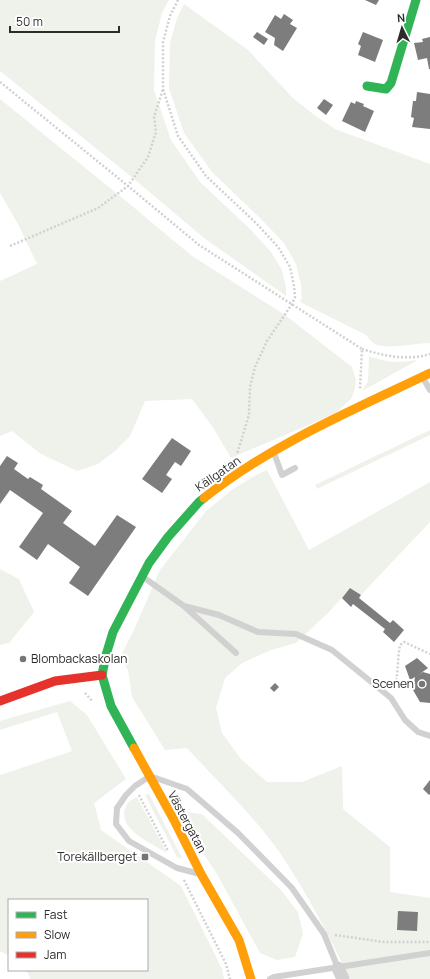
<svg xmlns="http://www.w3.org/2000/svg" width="430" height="979" viewBox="0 0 430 979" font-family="Manrope,sans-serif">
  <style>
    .green { fill: #eef2eb }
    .building { fill: #7d7d7d }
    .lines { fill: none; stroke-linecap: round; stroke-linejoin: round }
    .path { stroke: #d1d1d1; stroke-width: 2.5; stroke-dasharray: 2 2; stroke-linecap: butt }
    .lane { stroke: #d1d1d1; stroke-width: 6 }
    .street { stroke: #d1d1d1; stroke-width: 13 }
    .fast { stroke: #30b455; stroke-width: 9 }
    .slow { stroke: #ff9f0a; stroke-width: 9 }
    .jam { stroke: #e5322d; stroke-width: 9 }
    .poi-dot { fill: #767676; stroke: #fff; stroke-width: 1.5 }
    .labels { text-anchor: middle; stroke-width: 4; stroke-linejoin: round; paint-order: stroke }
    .street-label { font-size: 12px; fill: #2c2c2c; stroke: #fff }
    .poi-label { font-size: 12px; fill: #2c2c2c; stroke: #fff; text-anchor: end }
  </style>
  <rect width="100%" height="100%" fill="#fff"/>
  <!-- green -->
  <g class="green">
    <polygon points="0,0 169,0 162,13 155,41 154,90 171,140 200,182 251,230 271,252 282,270 286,287 286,296 204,238 134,179 0,71"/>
    <path d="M 184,4 L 248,50 L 293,98 L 313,114 L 335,129 L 430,164 L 430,343 C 417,343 390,349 378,345 C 373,344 369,339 366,335 L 300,302 L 302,298 L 301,285 L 296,264 L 284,243 L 262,220 L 212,172 L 184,133 L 169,88 L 170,43 L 177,18 Z"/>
    <polygon points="0,99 120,196 192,256 285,315 352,367 356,380 355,389 351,399 334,414 231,458 214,429 192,399 145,401 130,436 115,451 98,464 77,471 41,454 12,431 0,436 0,281 37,264 19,226 0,193"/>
    <path d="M 369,356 C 389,363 397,363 418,360 L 362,391 L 368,381 Z"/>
    <polygon points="430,430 430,435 317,489 315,485"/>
    <path d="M 267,470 L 309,550 L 430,482 L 430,522 L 361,595 L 350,588 L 329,612 L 296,643 L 271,650 L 242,663 L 225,678 L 216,708 L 222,733 L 241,759 L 267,782 L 302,782 L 342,766 L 343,809 L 390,847 L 390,892 L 430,898 L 430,979 L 350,979 C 329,936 307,893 280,853 C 255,817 217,781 187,748 L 165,750 L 132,697 L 128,670 L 120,657 L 133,632 L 160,570 L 206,511 L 233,489 L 256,475 Z"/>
    <polygon points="0,569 19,579 34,612 9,643 0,645"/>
    <polygon points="70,701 87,715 126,779 94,803 101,830 181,886 222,969 224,979 30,979 29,975 25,970 147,970 147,900 9,900 9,956 0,951 0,775 72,751 57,712 0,730 0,721"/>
    <polygon points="149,794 182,858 177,857 145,795"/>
    <path d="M 137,797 L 167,853 C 153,844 118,830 125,809 C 127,802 131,800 137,797 Z"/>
    <polygon points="185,812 202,814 281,890 298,912 303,934 295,957 277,960 260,953 217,874 186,828"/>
  </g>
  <!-- building -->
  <g class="building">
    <polygon points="365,0 379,0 376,5"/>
    <polygon points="284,14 293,20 290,24 297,28 283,51 274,45 275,38 265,32 275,15 281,19"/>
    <polygon points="257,32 268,39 264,45 253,37"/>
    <polygon points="363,32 383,40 375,62 358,55 361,46 358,44"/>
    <polygon points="430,37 430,69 429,69 427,58 418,60 414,43 423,42 422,39"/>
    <polygon points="417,92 430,94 430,129 412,127 414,118 411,117 413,101 416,101"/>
    <polygon points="324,99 333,105 326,115 317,108"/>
    <polygon points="356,101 364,104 363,106 374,111 365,132 342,121 351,102 355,104"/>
    <polygon points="172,438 191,451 181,466 175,462 166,475 172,479 162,493 142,479"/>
    <polygon points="7,456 18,463 14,469 28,479 30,477 43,485 41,489 72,511 63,523 95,546 117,515 136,527 88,596 69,583 80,567 48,544 37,560 19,547 43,513 10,490 0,504 0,466"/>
    <polygon points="350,588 361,595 359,598 390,623 393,620 404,630 394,642 383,632 385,629 353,604 351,607 342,598"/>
    <polygon points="417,658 428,668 417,676 423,672 430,674 430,703 420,702 413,690 415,677 410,680 405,666"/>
    <polygon points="275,683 279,687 274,692 270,688"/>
    <polygon points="430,780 430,794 429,795 423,789"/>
    <polygon points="398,911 418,912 417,931 397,930"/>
  </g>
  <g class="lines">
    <!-- path -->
    <g class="path">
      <polyline points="178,0 170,16 163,42 163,89 178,136 206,176 257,224 278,247 290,267 294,286 295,297 292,304 267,341 255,367 250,387 249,415 237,454"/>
      <polyline points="0,82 128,186 199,245 362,349 360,389"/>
      <polyline points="10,246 98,208 128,186 148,157 156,132 154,117 163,89"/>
      <path d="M 362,349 C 384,356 407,361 430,354"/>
      <path d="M 394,688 C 399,674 397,659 400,645 L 404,642 L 430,654"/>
      <polyline points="85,693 92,701"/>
      <polyline points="139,795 168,851"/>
      <polyline points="184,880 226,964 230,979"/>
      <polyline points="335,935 384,942 430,942"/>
    </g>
    <!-- lane -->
    <g class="lane">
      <polyline points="423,378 430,390"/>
      <polyline points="274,453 282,475 295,468"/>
      <polyline points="143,577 184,606 219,615 258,632 296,634 332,650 391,698 405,720 418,732 430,736"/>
      <polyline points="185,607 236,653"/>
      <polyline points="196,873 177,868 129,841 116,824 117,808 126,795 135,786 150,776 187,789 238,833 292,888 324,934 338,968"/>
      <polyline points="270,979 274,977 430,953"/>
    </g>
    <!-- street -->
    <polyline class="street" points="338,968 343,979"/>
    <!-- fast -->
    <g class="fast">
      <polyline points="367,86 386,89 391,83 416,0"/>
      <polyline points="134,748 111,706 102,675 106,655 113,632 149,563 168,537 199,502 204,498"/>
    </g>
    <!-- slow -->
    <g class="slow">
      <path d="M 204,498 C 272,444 353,410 430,373"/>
      <polyline points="134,748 174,820 201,874 239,940 251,979"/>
    </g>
    <!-- jam -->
    <polyline class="jam" points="0,701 55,681 102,675"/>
  </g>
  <!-- markers -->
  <g class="poi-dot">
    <circle cx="23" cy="659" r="4"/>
    <circle cx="422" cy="684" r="4"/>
    <rect x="141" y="853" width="8" height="8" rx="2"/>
  </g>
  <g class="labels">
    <!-- street labels -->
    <g class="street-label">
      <text transform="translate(218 474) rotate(-35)" y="4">Källgatan</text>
      <text transform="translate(187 822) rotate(62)" y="4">Västergatan</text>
    </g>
    <!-- poi labels -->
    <g class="poi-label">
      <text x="31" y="663" text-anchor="start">Blombackaskolan</text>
      <text x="414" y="688">Scenen</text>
      <text x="137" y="861">Torekällberget</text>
    </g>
  </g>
  <!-- legend -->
  <rect x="8" y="899" width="140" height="72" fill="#ffffff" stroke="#ababab"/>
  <rect x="16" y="912" width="20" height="6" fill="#30b455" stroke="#ababab"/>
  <text x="44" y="919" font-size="12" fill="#2c2c2c">Fast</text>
  <rect x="16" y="932" width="20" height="6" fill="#ff9f0a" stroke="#ababab"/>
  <text x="44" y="939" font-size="12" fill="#2c2c2c">Slow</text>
  <rect x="16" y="952" width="20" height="6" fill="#e5322d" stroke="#ababab"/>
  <text x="44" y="959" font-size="12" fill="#2c2c2c">Jam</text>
  <!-- north arrow -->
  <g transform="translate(402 28) rotate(355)" stroke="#ffffff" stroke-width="3" paint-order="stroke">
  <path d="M0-3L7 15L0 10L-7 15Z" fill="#2c2c2c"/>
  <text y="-6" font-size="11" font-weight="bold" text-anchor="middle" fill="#2c2c2c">N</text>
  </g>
  <!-- scale -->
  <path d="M10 26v6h109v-6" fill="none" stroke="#2c2c2c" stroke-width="2"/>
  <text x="16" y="26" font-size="12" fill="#2c2c2c" stroke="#ffffff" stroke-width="3" paint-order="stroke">50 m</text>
</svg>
